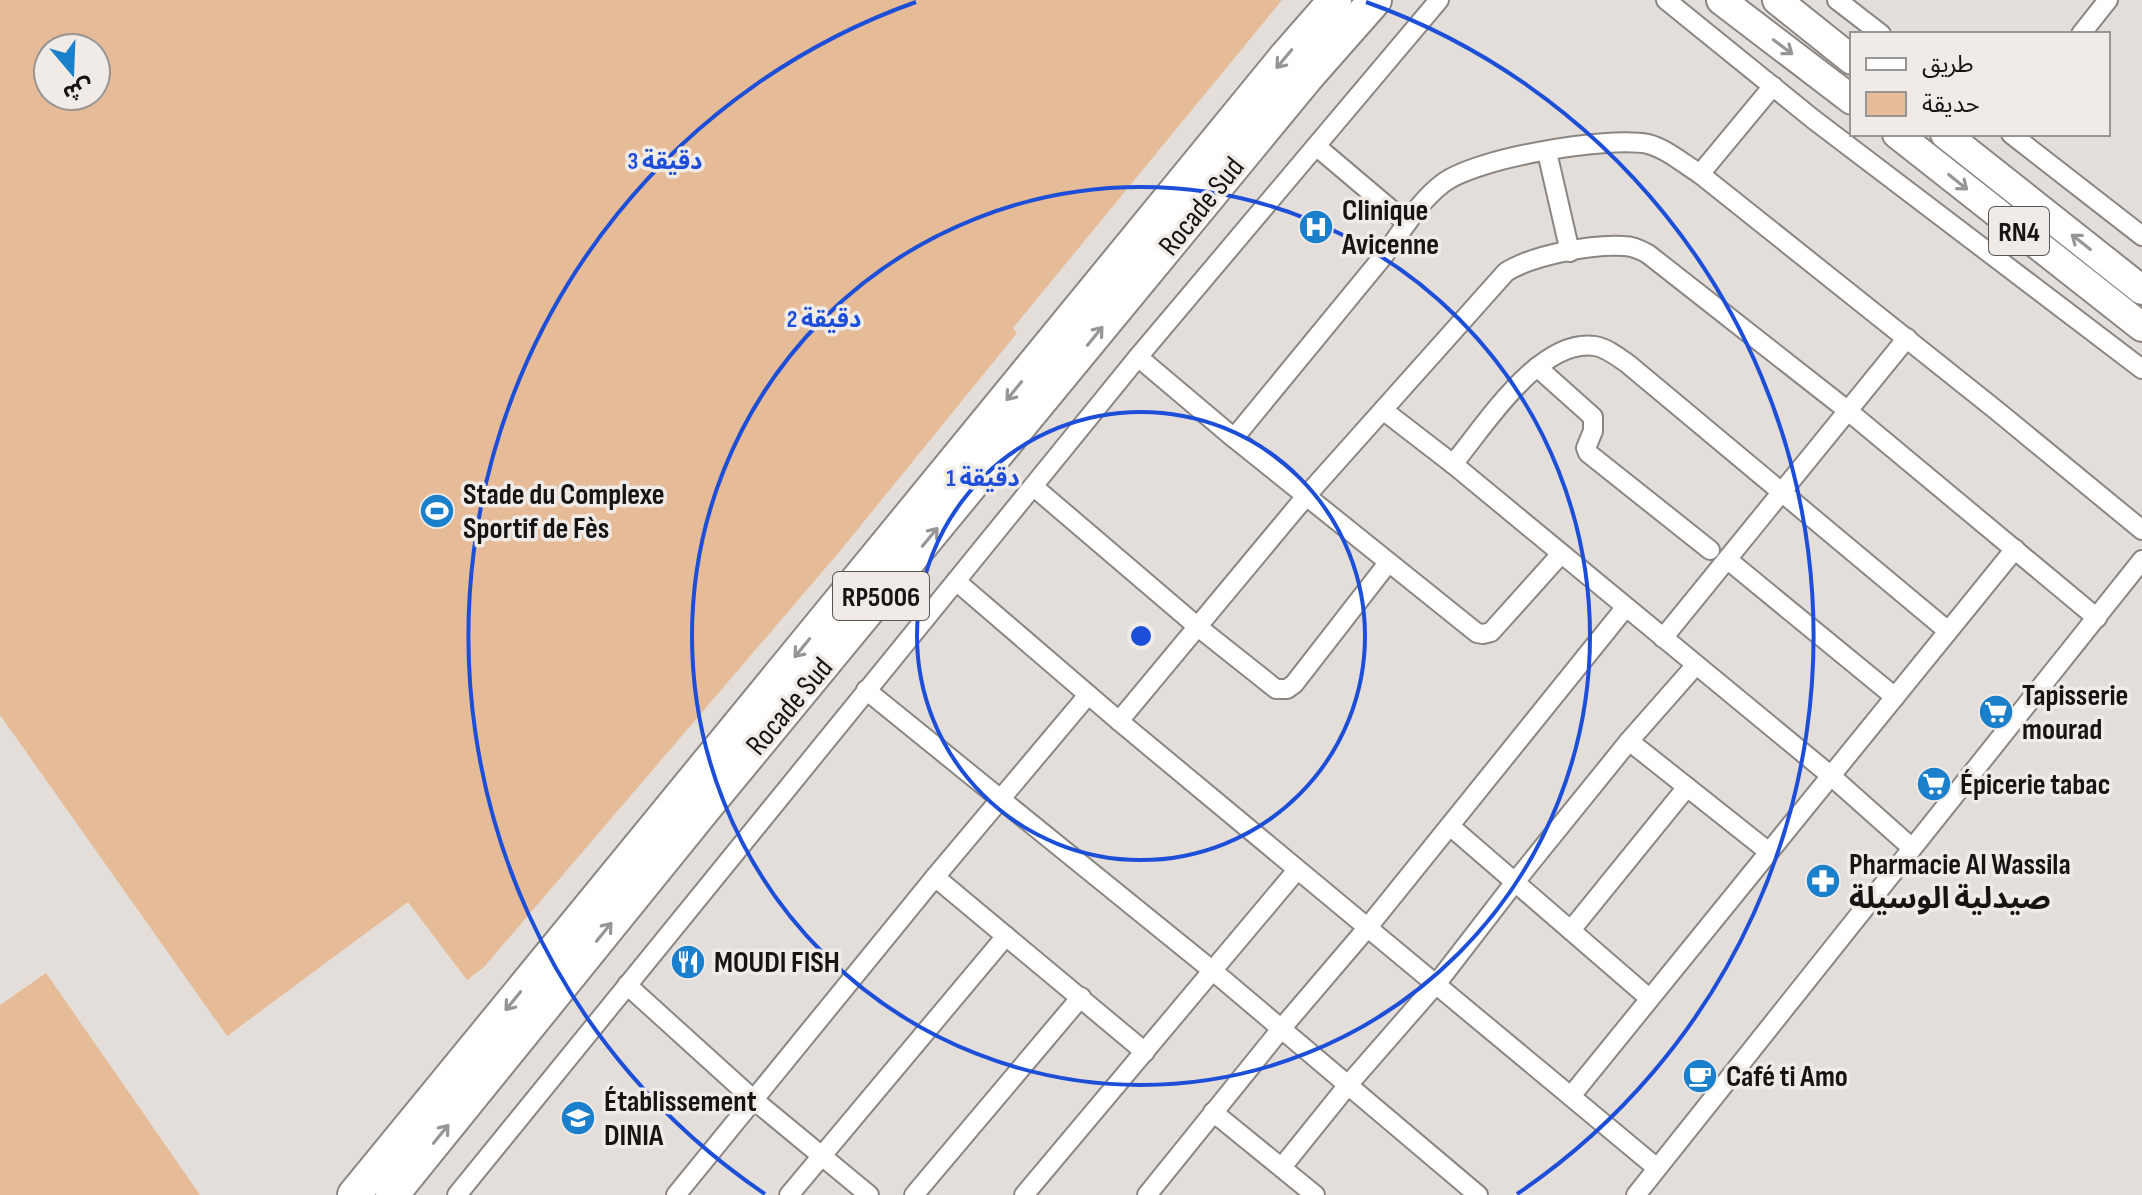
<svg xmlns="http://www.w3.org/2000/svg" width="2142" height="1195" viewBox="0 0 2142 1195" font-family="'Sofia Sans Condensed','Noto Sans Arabic',sans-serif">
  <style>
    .green { fill: #e6bb97; fill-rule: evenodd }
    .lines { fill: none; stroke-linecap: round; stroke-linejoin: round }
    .street-casing { stroke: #8b8682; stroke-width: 22 }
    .primary-casing { stroke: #8b8682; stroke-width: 32 }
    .highway-casing { stroke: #8b8682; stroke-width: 36 }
    .street { stroke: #fff; stroke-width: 18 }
    .primary { stroke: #fff; stroke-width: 28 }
    .highway { stroke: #fff; stroke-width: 32 }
    .oneway { stroke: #969695 }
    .ring { fill: none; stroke: #1d4ed8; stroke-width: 4 }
    .labels { text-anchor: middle; stroke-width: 7; stroke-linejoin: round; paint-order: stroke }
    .shield { fill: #f1ebe7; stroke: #585553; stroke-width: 2 }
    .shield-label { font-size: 28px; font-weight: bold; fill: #161513 }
    .street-label { font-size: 30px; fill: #161513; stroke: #f1ebe7 }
    .poi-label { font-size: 30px; font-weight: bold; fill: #161513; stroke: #f1ebe7; text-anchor: start }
    .centre { fill: #1d4ed8; stroke: #f1ebe7; stroke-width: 4 }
    .ring-label { font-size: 24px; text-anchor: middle; font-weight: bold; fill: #1d4ed8; stroke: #f1ebe7; stroke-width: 7; stroke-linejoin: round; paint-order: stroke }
  </style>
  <rect width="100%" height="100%" fill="#e4deda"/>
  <!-- green -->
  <g class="green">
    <path d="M 0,0 L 1282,0 L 1013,328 L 1017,333 L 840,551 L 484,967 L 467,980 L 408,902 L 227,1036 L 0,715 ZM 48,48 L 96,48 L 96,96 L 48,96 Z"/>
    <polygon points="46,973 200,1195 0,1195 0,1005"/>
  </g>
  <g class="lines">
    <!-- street casing -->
    <g class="street-casing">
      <g id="street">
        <polyline points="1666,0 1813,119 2142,369"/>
        <polyline points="1837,0 1881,34"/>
        <polyline points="2081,34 2108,0"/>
        <polyline points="2011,134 2142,236"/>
        <polyline points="1316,146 1407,223"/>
        <polyline points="1547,152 1570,252"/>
        <polyline points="1700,174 1773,86"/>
        <polyline points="1138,357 1234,438 1477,633 1483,634 1491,632 1561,554"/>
        <polyline points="1537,367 1593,417 1593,431 1586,448 1588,453 1710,550"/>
        <polyline points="1383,410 1453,464 1830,775 1912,848"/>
        <path d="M 1234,438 C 1283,378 1332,319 1381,259 C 1401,234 1416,204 1442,184 C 1474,158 1607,136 1648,144 C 1667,149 1684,164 1700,174 L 1996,410 L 2142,530"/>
        <path d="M 1453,464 C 1484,427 1540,337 1595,346 C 1607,348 1618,357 1628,364 L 1948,631"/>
        <polyline points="1034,487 1198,627 1276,689 1287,689 1294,684 1388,563"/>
        <polyline points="1728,560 1895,697"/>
        <polyline points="956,581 1119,721 1657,1168"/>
        <polyline points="1663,638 1907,338"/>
        <polyline points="866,690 1213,971 1478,1195"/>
        <path d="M 1119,721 L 1307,495 L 1506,272 C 1533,255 1592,244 1624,246 C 1633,246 1641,250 1648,254 L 1847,410 L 2097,618"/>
        <polyline points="1629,741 1769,852"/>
        <polyline points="1450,826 1649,998"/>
        <polyline points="935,877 1145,1052"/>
        <polyline points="1571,930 1687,787"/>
        <polyline points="627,985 754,1100 869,1195"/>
        <polyline points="1571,1096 2015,549"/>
        <polyline points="1213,1112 1315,1195"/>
        <polyline points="1282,1167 1348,1085 1437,983 1515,882 1629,741 1695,666"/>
        <polyline points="457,1195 1138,357 1439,0"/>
        <polyline points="676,1195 935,877 1088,695"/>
        <polyline points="789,1195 1006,936"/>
        <polyline points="914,1195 1081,997"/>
        <polyline points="1024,1195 1297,870"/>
        <polyline points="1147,1195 1281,1029 1368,927 1625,608"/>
        <polyline points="1636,1195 2142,560"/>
      </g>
    </g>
    <!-- primary casing -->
    <g class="primary-casing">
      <g id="primary">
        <polyline points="1721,0 1852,100"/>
        <polyline points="1777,0 1852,60"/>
        <polyline points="1897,134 2142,327"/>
        <polyline points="1945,134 2142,290"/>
      </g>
    </g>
    <!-- highway casing -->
    <g class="highway-casing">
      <g id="highway">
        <polyline points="354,1195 1286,56 1335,0"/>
        <polyline points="392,1195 706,807 1308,76 1375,0"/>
      </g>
    </g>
    <!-- street -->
    <use href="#street" class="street"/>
    <!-- primary -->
    <use href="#primary" class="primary"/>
    <!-- highway -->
    <use href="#highway" class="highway"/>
  </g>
  <!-- one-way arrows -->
  <defs><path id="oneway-shaft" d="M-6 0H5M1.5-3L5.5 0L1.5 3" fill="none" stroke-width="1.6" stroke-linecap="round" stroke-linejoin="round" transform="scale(2)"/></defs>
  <g class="oneway">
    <use href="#oneway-shaft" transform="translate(1783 47) rotate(37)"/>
    <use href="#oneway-shaft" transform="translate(1284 59) rotate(130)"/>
    <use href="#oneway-shaft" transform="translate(1958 182) rotate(39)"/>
    <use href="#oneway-shaft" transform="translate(2081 242) rotate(-142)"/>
    <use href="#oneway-shaft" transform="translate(1095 336) rotate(-51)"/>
    <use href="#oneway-shaft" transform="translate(1014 391) rotate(129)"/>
    <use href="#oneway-shaft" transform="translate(930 537) rotate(-50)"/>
    <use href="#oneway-shaft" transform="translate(802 648) rotate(129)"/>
    <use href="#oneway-shaft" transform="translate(604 932) rotate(-51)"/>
    <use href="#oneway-shaft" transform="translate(513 1001) rotate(129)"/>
    <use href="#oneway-shaft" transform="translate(441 1134) rotate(-51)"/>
  </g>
  <!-- distance rings -->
  <g class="ring">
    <circle cx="1141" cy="636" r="224"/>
    <circle cx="1141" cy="636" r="449"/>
    <path d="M765 1194A673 673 0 0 1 916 2M1366 2A673 673 0 0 1 1517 1194"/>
  </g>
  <!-- icons -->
  <defs>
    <g id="hospital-disc" transform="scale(1.8)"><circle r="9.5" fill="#1a80cb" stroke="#f1ebe7"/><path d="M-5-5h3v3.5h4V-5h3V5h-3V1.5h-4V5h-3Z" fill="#fff"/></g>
    <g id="stadium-disc" transform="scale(1.8)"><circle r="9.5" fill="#1a80cb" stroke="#f1ebe7"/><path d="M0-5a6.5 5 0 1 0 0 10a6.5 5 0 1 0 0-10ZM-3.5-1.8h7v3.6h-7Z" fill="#fff"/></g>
    <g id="supermarket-disc" transform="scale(1.8)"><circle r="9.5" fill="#1a80cb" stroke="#f1ebe7"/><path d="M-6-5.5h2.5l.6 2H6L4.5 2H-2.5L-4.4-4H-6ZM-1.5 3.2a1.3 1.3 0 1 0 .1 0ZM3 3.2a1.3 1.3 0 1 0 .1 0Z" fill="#fff"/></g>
    <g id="pharmacy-disc" transform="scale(1.8)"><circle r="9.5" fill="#1a80cb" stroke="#f1ebe7"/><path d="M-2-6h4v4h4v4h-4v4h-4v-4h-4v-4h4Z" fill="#fff"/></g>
    <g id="restaurant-disc" transform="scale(1.8)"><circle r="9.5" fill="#1a80cb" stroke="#f1ebe7"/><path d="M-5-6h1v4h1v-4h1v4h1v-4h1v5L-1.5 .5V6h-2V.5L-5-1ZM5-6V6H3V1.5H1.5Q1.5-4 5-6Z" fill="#fff"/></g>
    <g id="cafe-disc" transform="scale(1.8)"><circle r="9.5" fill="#1a80cb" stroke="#f1ebe7"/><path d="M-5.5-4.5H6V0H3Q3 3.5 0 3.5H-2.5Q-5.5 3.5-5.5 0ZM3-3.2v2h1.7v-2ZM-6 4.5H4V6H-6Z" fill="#fff"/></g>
    <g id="school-disc" transform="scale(1.8)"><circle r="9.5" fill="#1a80cb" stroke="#f1ebe7"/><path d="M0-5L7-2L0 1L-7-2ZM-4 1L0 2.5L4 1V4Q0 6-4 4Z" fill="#fff"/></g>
  </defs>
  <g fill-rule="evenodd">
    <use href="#hospital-disc" x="1316" y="227"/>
    <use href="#stadium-disc" x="437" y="511"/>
    <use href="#supermarket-disc" x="1996" y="712"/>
    <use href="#supermarket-disc" x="1934" y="784"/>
    <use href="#pharmacy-disc" x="1823" y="881"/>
    <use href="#restaurant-disc" x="688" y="962"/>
    <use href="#cafe-disc" x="1700" y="1076"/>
    <use href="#school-disc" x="578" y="1118"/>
  </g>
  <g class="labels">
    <!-- shield labels -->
    <g class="shield">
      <rect x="1989" y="207" width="60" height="48" rx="6"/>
      <rect x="833" y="572" width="96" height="48" rx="6"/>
    </g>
    <g class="shield-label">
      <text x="2019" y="241">RN4</text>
      <text x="881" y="606">RP5006</text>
    </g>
    <!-- street labels -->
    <g class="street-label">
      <text transform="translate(1201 206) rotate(-51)" y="10">Rocade Sud</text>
      <text transform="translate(789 706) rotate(-50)" y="10">Rocade Sud</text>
    </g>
    <!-- poi labels -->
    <g class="poi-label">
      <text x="1342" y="220">Clinique<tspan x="1342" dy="34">Avicenne</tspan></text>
      <text x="463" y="504">Stade du Complexe<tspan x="463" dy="34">Sportif de Fès</tspan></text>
      <text x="2022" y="705">Tapisserie<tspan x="2022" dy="34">mourad</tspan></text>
      <text x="1960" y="794">Épicerie tabac</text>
      <text x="1849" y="874">Pharmacie Al Wassila<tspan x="1849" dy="34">صيدلية الوسيلة</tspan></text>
      <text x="714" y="972">MOUDI FISH</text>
      <text x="1726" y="1086">Café ti Amo</text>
      <text x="604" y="1111">Établissement<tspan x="604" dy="34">DINIA</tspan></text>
    </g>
  </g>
  <circle cx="1141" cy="636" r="12" class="centre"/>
  <g class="ring-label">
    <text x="665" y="169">3 دقيقة</text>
    <text x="824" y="327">2 دقيقة</text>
    <text x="983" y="486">1 دقيقة</text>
  </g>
  <!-- legend -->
  <rect x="1850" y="32" width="260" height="104" fill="#f1ebe7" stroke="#999592" stroke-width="2"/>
  <rect x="1866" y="58" width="40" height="12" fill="#ffffff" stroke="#999592" stroke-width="2"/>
  <text x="1922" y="72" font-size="24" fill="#161513">طريق</text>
  <rect x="1866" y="92" width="40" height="24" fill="#e6bb97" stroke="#999592" stroke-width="2"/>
  <text x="1922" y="112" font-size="24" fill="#161513">حديقة</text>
  <!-- north arrow -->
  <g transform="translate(72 72) rotate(161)"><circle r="38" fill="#f1ebe7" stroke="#999592" stroke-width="2"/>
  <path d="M0-6L14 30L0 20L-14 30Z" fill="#1a80cb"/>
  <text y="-12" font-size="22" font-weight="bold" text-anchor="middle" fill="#161513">ش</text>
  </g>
</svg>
